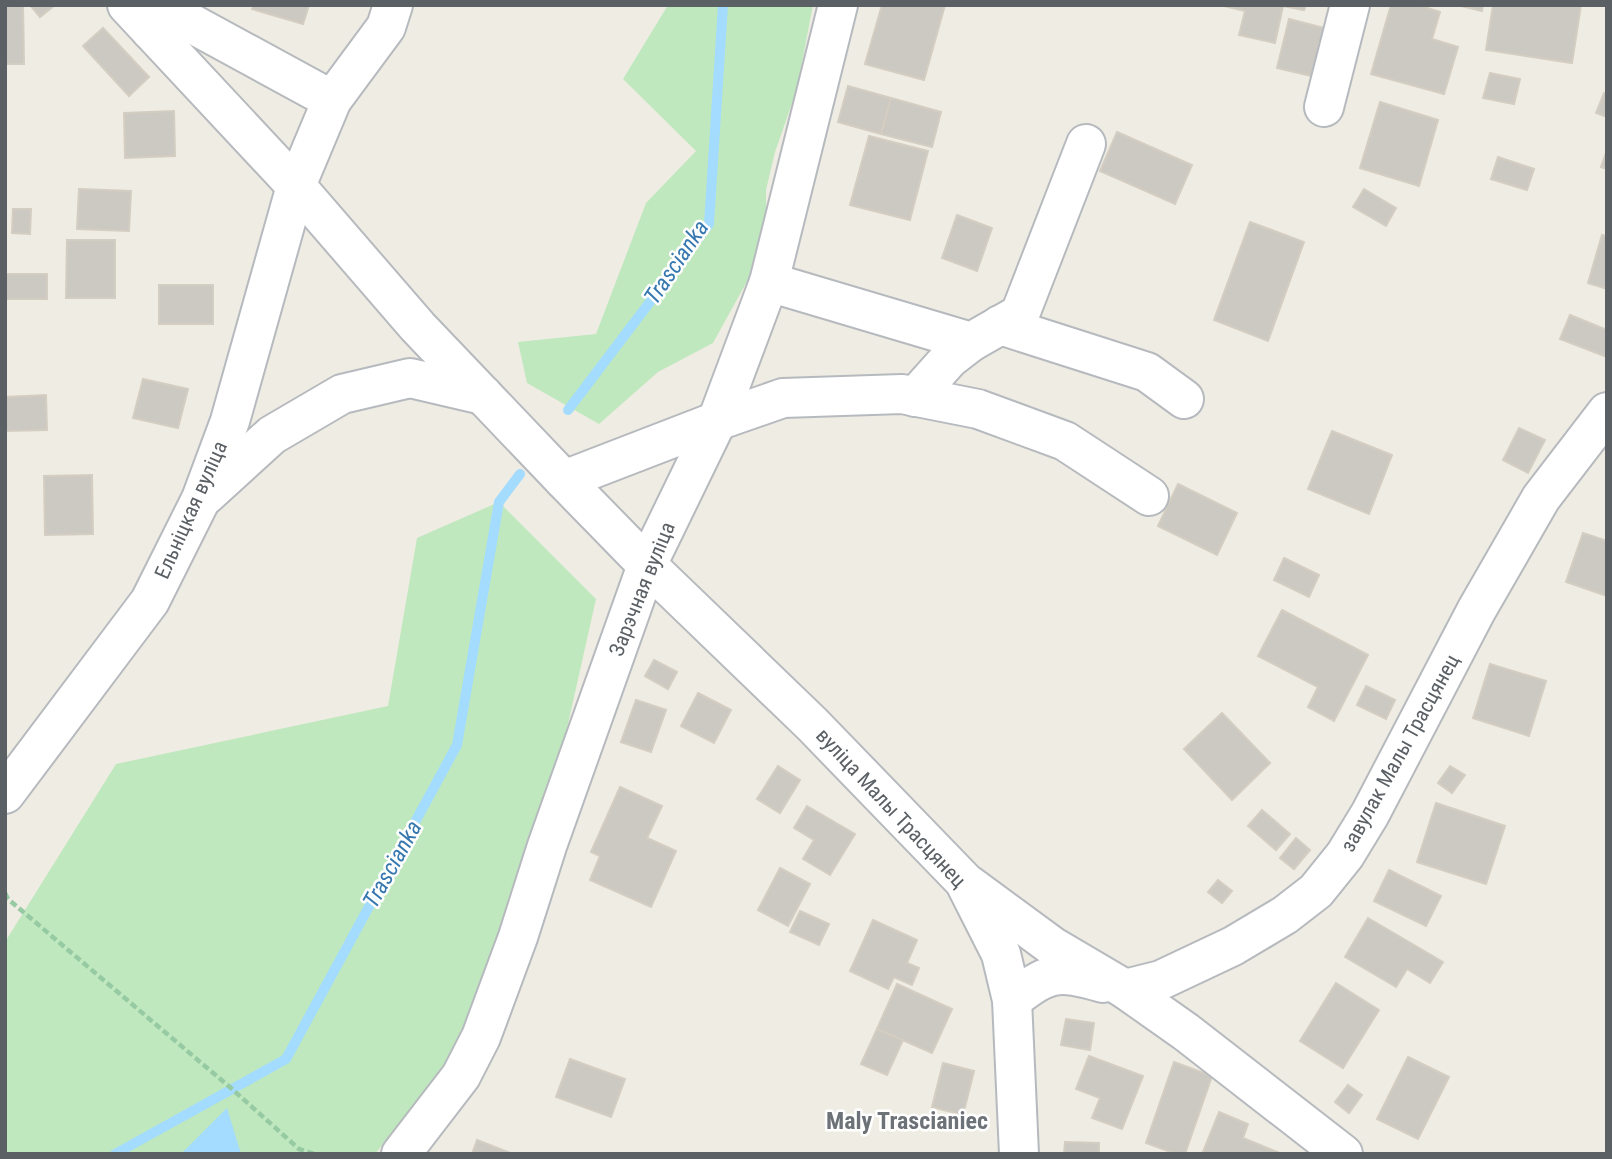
<svg xmlns="http://www.w3.org/2000/svg" width="1612" height="1159" viewBox="0 0 1612 1159" font-family="'Roboto Condensed',sans-serif">
  <style>
    .green { fill: #c0e8be }
    .water { fill: #a3dcff }
    .lines { fill: none; stroke-linecap: round; stroke-linejoin: round }
    .stream { stroke: #a3dcff; stroke-width: 10 }
    .building { fill: #ccc8c2; stroke: #d4cdc1; stroke-width: 2 }
    .minor-casing { stroke: #b6babe; stroke-width: 42 }
    .path { stroke: #96caa2; stroke-width: 4.5; stroke-dasharray: 7 3.5; stroke-linecap: butt }
    .minor { stroke: #fff; stroke-width: 38 }
    .labels { text-anchor: middle; stroke-width: 5; stroke-linejoin: round; paint-order: stroke }
    .street-label { font-size: 21px; fill: #5b6065; stroke: #fff }
    .water-label { font-size: 23px; font-style: italic; fill: #3678af; stroke: #fff }
    .quarter-label { font-size: 24px; font-weight: bold; fill: #6c7277; stroke: #fff }
  </style>
  <rect width="100%" height="100%" fill="#efece3"/>
  <!-- green -->
  <g class="green">
    <polygon points="668,5 813,5 797,89 775,152 766,190 766,247 713,343 658,372 599,424 527,383 518,342 596,334 646,203 696,151 623,79"/>
    <polygon points="499,502 596,599 559,764 493,968 443,1067 375,1154 5,1154 5,942 116,764 388,706 417,538"/>
  </g>
  <!-- water -->
  <polygon class="water" points="227,1108 241,1154 181,1154"/>
  <g class="lines">
    <!-- stream -->
    <g class="stream">
      <polyline points="568,410 709,224 723,5"/>
      <polyline points="115,1154 286,1059 457,745 499,502 520,474"/>
    </g>
  </g>
  <!-- building -->
  <g class="building">
    <polygon points="5,5 23,5 24,64 5,64"/>
    <polygon points="30,5 55,5 40,17"/>
    <polygon points="254,5 309,5 303,24 252,9"/>
    <polygon points="882,5 945,5 924,80 865,64"/>
    <polygon points="1220,5 1306,5 1304,10 1283,6 1275,43 1239,35 1245,11"/>
    <polygon points="1391,5 1418,5 1440,12 1432,39 1458,47 1444,94 1371,74"/>
    <polygon points="1457,5 1483,5 1482,11"/>
    <polygon points="1493,5 1581,5 1572,63 1486,50"/>
    <polygon points="1289,19 1328,29 1316,77 1277,68"/>
    <polygon points="103,28 149,77 129,96 83,46"/>
    <polygon points="1490,73 1520,79 1514,104 1483,98"/>
    <polygon points="848,86 891,98 881,134 838,122"/>
    <polygon points="1604,93 1607,95 1607,117 1596,113"/>
    <polygon points="891,98 941,112 932,147 881,134"/>
    <polygon points="1380,102 1438,120 1419,186 1360,168"/>
    <polygon points="174,111 175,156 125,158 124,113"/>
    <polygon points="1117,132 1192,165 1175,204 1100,171"/>
    <polygon points="869,136 928,151 910,220 850,205"/>
    <polygon points="1607,150 1607,169 1601,167"/>
    <polygon points="1498,157 1534,169 1527,190 1491,179"/>
    <polygon points="79,189 131,191 129,231 77,229"/>
    <polygon points="1364,189 1396,208 1386,226 1353,207"/>
    <polygon points="13,209 31,209 30,234 12,233"/>
    <polygon points="957,215 992,228 977,271 942,258"/>
    <polygon points="1250,222 1304,242 1268,341 1214,320"/>
    <polygon points="1602,235 1607,236 1607,289 1588,283"/>
    <polygon points="67,240 115,240 115,298 66,298"/>
    <rect x="5" y="274" width="42" height="25"/>
    <rect x="159" y="285" width="54" height="39"/>
    <polygon points="1570,315 1607,330 1607,357 1560,339"/>
    <polygon points="143,379 188,389 178,428 133,418"/>
    <polygon points="46,395 47,430 5,431 5,397"/>
    <polygon points="1519,428 1545,440 1528,473 1503,460"/>
    <polygon points="1332,431 1392,455 1369,514 1308,489"/>
    <polygon points="92,475 93,534 45,535 44,476"/>
    <polygon points="1178,484 1237,513 1217,555 1158,526"/>
    <polygon points="1583,533 1607,541 1607,596 1566,582"/>
    <polygon points="1284,558 1319,575 1309,597 1274,580"/>
    <polygon points="1282,610 1368,655 1334,721 1308,707 1318,687 1258,656"/>
    <polygon points="654,660 677,672 668,689 645,676"/>
    <polygon points="1490,664 1546,681 1529,736 1473,718"/>
    <polygon points="1366,686 1395,700 1386,719 1357,705"/>
    <polygon points="698,693 731,710 714,743 681,726"/>
    <polygon points="636,700 666,710 651,752 621,742"/>
    <polygon points="1222,713 1270,763 1232,800 1184,749"/>
    <polygon points="778,766 800,780 780,813 757,799"/>
    <polygon points="1450,766 1465,775 1452,793 1438,783"/>
    <polygon points="620,787 662,806 647,838 676,851 651,907 590,880 600,856 591,852"/>
    <polygon points="1436,803 1505,826 1486,884 1417,862"/>
    <polygon points="807,806 855,834 830,875 803,859 814,840 794,828"/>
    <polygon points="1262,810 1290,834 1276,850 1248,826"/>
    <polygon points="1296,838 1310,850 1294,869 1280,858"/>
    <polygon points="780,868 810,884 788,926 758,910"/>
    <polygon points="1389,870 1441,896 1426,926 1374,901"/>
    <polygon points="1218,880 1232,891 1222,903 1208,892"/>
    <polygon points="800,911 829,924 819,945 790,932"/>
    <polygon points="1368,918 1443,962 1430,983 1407,969 1396,987 1345,957"/>
    <polygon points="873,920 917,940 907,963 919,968 912,985 894,977 888,989 850,971"/>
    <polygon points="1336,983 1379,1010 1343,1068 1300,1041"/>
    <polygon points="897,984 952,1009 932,1053 877,1029"/>
    <polygon points="1066,1019 1094,1023 1090,1050 1061,1045"/>
    <polygon points="877,1029 903,1040 887,1075 861,1064"/>
    <polygon points="1089,1056 1143,1076 1122,1129 1092,1118 1100,1098 1076,1089"/>
    <polygon points="1408,1057 1449,1077 1418,1139 1377,1119"/>
    <polygon points="570,1059 625,1079 611,1117 556,1097"/>
    <polygon points="1174,1062 1212,1076 1185,1154 1176,1154 1146,1143"/>
    <polygon points="943,1063 974,1071 963,1115 932,1107"/>
    <polygon points="1348,1085 1362,1095 1349,1113 1335,1102"/>
    <polygon points="1219,1112 1248,1124 1243,1138 1282,1154 1208,1154 1203,1152"/>
    <polygon points="477,1140 513,1154 472,1154"/>
    <polygon points="1065,1142 1099,1143 1099,1154 1064,1154"/>
  </g>
  <g class="lines">
    <!-- minor casing -->
    <g class="minor-casing">
      <g id="minor">
        <polyline points="127,5 296,186 418,327 564,480 647,565 812,724 964,881 1001,954 1012,1000 1019,1154"/>
        <polyline points="151,31 176,15 332,100"/>
        <polyline points="1324,107 1350,5"/>
        <polyline points="769,282 971,342 1020,314 1086,144"/>
        <polyline points="1000,325 1147,372 1184,399"/>
        <polyline points="915,397 949,359 971,342"/>
        <polyline points="564,480 717,421 783,398 902,394 978,409 1065,441 1149,496"/>
        <polyline points="205,496 272,435 342,394 410,378 483,395"/>
        <polyline points="5,794 150,601 201,499 230,421 296,186 332,100 386,27 393,5"/>
        <polyline points="969,885 1052,946 1125,989 1186,1032 1343,1154"/>
        <polyline points="1125,989 1161,980 1233,946 1285,915 1316,891 1345,855 1370,814 1476,611 1541,498 1607,412"/>
        <path d="M 1012,1000 C 1050,971 1056,970 1103,983"/>
        <polyline points="401,1154 461,1076 481,1037 518,937 547,846 647,565 717,421 769,282 838,5"/>
      </g>
    </g>
    <!-- path -->
    <polyline class="path" points="5,893 8,899 232,1089 299,1149 314,1154"/>
    <!-- minor -->
    <use href="#minor" class="minor"/>
  </g>
  <g class="labels">
    <!-- street labels -->
    <g class="street-label">
      <text transform="translate(191 510) rotate(-66)" y="7">Ельніцкая вуліца</text>
      <text transform="translate(642 589) rotate(-68)" y="7">Зарэчная вуліца</text>
      <text transform="translate(1400 753) rotate(-61)" y="7">завулак Малы Трасцянец</text>
      <text transform="translate(891 808) rotate(47)" y="7">вуліца Малы Трасцянец</text>
    </g>
    <!-- water labels -->
    <g class="water-label">
      <text transform="translate(676 262) rotate(-56)" y="8">Trascianka</text>
      <text transform="translate(392 864) rotate(-61)" y="8">Trascianka</text>
    </g>
    <!-- quarter labels -->
    <g class="quarter-label">
      <text x="907" y="1129">Maly Trascianiec</text>
    </g>
  </g>
  <!-- border -->
  <rect width="1612" height="1159" fill="none" stroke="#5b6065" stroke-width="14"/>
</svg>
